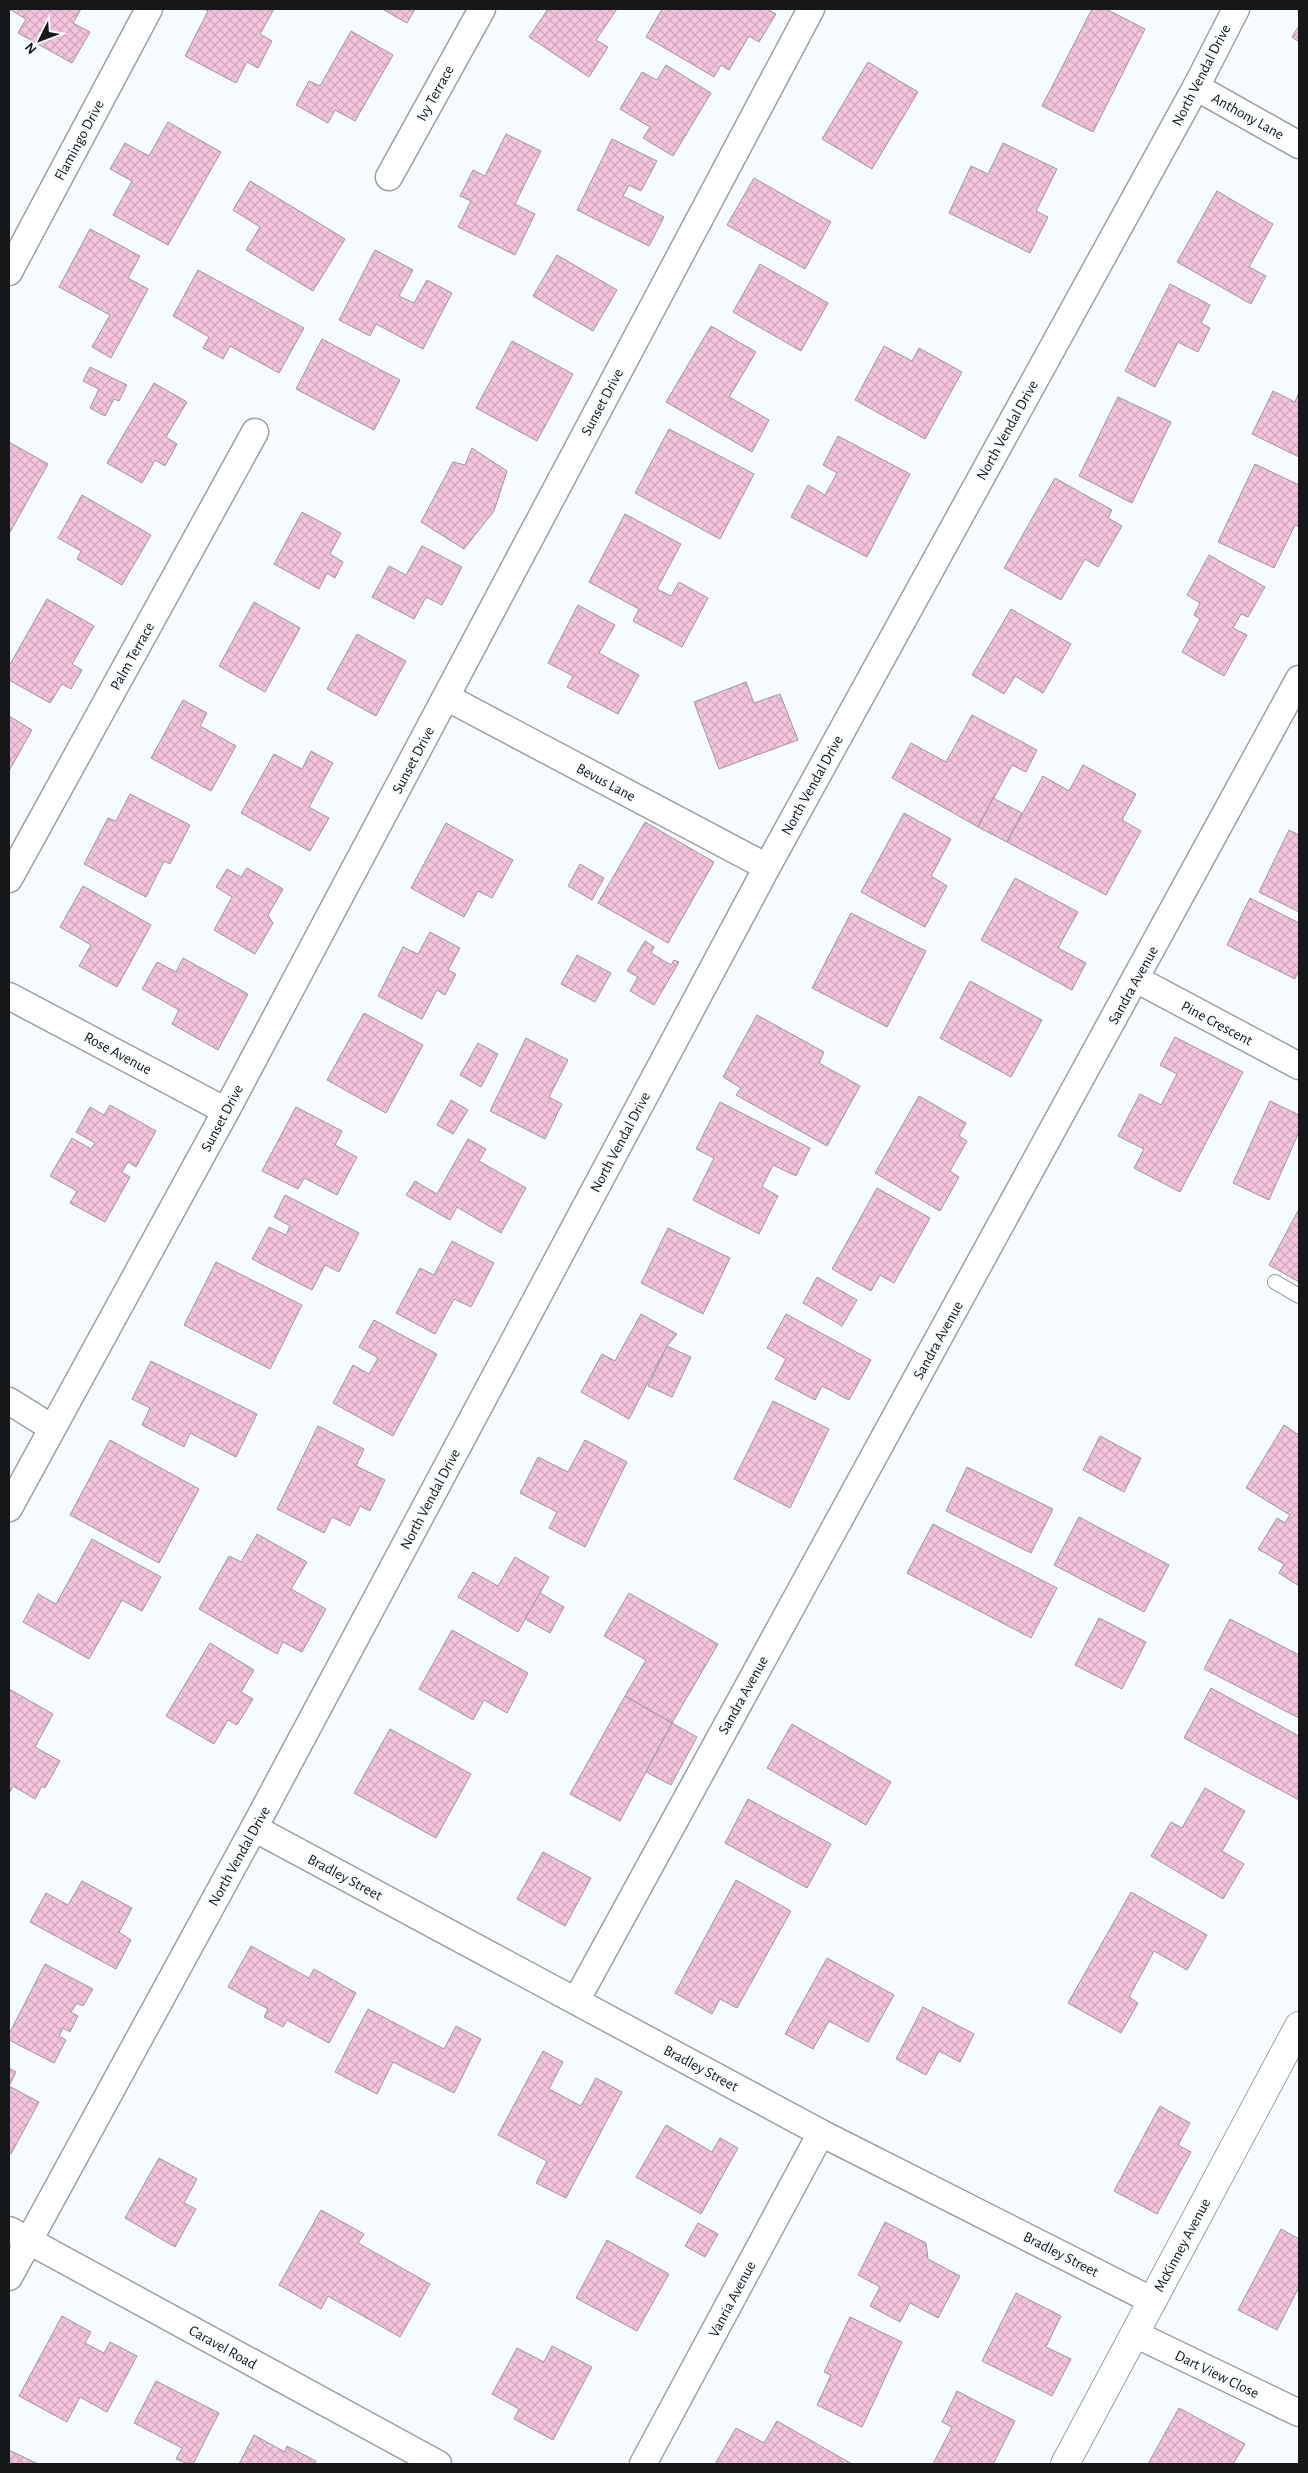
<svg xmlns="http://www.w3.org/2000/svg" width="1308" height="2473" viewBox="0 0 1308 2473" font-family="'Alegreya Sans',sans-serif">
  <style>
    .building { fill: url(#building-cross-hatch); stroke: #9d999b }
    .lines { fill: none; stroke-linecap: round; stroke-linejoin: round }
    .lane-casing { stroke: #9ca0a3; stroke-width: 16 }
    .street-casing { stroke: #9ca0a3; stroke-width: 29 }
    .secondary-casing { stroke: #9ca0a3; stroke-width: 30 }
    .lane { stroke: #fff; stroke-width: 14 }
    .street { stroke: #fff; stroke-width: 26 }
    .secondary { stroke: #fff; stroke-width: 28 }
    .labels { text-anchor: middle; stroke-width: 4; stroke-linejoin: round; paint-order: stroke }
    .street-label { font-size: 15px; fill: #151718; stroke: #f6fbfe }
  </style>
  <defs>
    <pattern id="building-cross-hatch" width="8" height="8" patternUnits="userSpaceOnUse" patternTransform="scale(1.25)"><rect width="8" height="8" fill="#f4c3de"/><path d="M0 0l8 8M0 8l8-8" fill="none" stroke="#d0a7be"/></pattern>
  </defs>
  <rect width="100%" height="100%" fill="#f6fbfe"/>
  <!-- building -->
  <g class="building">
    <polygon points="9,9 81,9 73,23 90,32 72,63 18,33 26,19"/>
    <polygon points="204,9 274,9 260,34 272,41 258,68 247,62 236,83 185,56 208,11"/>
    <polygon points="382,9 415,9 407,23"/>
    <polygon points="548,9 617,9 596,40 608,47 589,77 529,37"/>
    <polygon points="662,9 767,9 776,14 759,42 749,36 729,70 721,65 714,77 646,37"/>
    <polygon points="1092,9 1106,9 1145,29 1093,132 1042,106"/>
    <polygon points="1299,26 1299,42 1292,37"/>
    <polygon points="351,31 393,55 355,121 335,110 328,123 296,105 309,81 320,86"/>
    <polygon points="868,62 918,92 872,169 822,139"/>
    <polygon points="666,65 711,93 673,156 643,138 650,127 620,109 642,72 657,80"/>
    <polygon points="168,122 221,152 168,245 113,215 132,181 110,169 125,143 149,156"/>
    <polygon points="506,134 541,151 515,204 535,214 515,255 458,227 471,201 460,196 473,170 485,176"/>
    <polygon points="612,139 657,161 641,191 629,185 623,196 664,217 649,246 577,210"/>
    <polygon points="1003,143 1057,169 1036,211 1048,217 1030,253 949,213 971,166 988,174"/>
    <polygon points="754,178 831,222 805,269 727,225"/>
    <polygon points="250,181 345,239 313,291 246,250 260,227 233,210"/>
    <polygon points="1217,191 1273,224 1249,267 1266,276 1251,304 1177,262"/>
    <polygon points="90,229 140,256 128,278 148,289 111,358 92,347 110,315 59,287"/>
    <polygon points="375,250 413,270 399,296 414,303 427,280 452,293 423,349 376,324 370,336 339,320"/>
    <polygon points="557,255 617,290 593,331 533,296"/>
    <polygon points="760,264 828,303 801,351 733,312"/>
    <polygon points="198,270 304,328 279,373 230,346 223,359 203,348 209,337 173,316"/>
    <polygon points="1170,284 1210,305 1201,323 1210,328 1198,352 1178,342 1155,387 1125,371"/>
    <polygon points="711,326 756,352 729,397 769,420 752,452 666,402"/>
    <polygon points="322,339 400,380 374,430 296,389"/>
    <polygon points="512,341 573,374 537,441 476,408"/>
    <polygon points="884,346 912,361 919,348 962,372 925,439 855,400"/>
    <polygon points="90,367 127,385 119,401 114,399 105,416 90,408 99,389 83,381"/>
    <polygon points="154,383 187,402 166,437 177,444 165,466 155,460 142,483 107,463"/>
    <polygon points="1273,391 1295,402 1299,392 1299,457 1252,434"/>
    <polygon points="1118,397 1171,422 1132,503 1079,476"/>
    <polygon points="669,429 754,474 720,539 635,493"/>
    <polygon points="838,436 910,474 867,557 791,517 808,485 825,495 837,473 823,465"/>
    <polygon points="9,442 48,464 9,534"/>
    <polygon points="472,448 507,471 494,511 464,549 421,522 453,462 465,465"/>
    <polygon points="1255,464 1299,485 1299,527 1295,525 1274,568 1218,542"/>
    <polygon points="1055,478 1112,510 1108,518 1122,526 1098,567 1085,559 1061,600 1004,568"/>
    <polygon points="82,495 151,535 122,585 77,559 81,551 58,538"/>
    <polygon points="302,512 341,533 330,554 343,562 335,578 327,573 319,589 274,564"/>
    <polygon points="625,514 681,544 657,589 671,596 679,582 708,598 682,647 633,621 639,609 589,582"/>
    <polygon points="422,546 462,567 442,605 426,597 414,619 372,597 389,566 406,575"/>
    <polygon points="1209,555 1265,587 1248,617 1241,614 1233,628 1247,635 1224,676 1182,652 1200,619 1194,615 1200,603 1187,595"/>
    <polygon points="47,599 94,626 72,664 82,670 71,689 62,684 50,703 9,680 9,666"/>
    <polygon points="254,602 300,628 265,692 219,666"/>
    <polygon points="578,605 615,625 599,653 639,675 618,714 567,687 573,676 548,663"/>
    <polygon points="1011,609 1071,644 1043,693 1015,676 1004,694 972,675"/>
    <polygon points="357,634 406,661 376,716 327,689"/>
    <polygon points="746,682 754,703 780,694 798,740 719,769 694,702"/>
    <polygon points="183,700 207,713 200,726 236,746 211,791 151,758"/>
    <polygon points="972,715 1037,750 1026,772 1012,765 978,827 892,778 911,743 946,762"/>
    <polygon points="9,716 32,730 9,771"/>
    <polygon points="311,751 333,763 309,807 329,818 310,851 241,813 274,754 302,769"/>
    <polygon points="1083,765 1136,794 1122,820 1141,831 1106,895 1007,842 1043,776 1069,791"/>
    <polygon points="130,794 190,825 170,864 164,861 146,897 84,864 108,818 116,821"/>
    <polygon points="993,798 1022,813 1007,842 978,827"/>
    <polygon points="904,813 951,839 931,876 947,886 925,927 861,892"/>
    <polygon points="645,822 714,862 668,943 598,903"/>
    <polygon points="446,823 513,860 492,898 478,891 464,917 411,888"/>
    <polygon points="1289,830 1299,835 1299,912 1259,892"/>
    <polygon points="580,864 604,878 592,900 568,886"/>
    <polygon points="247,868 283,889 268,915 273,923 255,954 214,930 232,897 216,887 227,869 241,877"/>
    <polygon points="1015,878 1078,912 1058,948 1086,963 1072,990 981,940"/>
    <polygon points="83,886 151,925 117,987 79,966 91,945 60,927"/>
    <polygon points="1250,898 1299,923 1299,970 1295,979 1227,945"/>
    <polygon points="851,913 926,951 887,1027 812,988"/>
    <polygon points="430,932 460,948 448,970 456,974 445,995 437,990 422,1019 378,996 403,947 418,954"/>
    <polygon points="645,941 654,947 651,953 671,965 674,960 679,962 654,1005 630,991 638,977 627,971"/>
    <polygon points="577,955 611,973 595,1002 561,984"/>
    <polygon points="183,958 248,994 218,1050 172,1024 179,1010 142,989 157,962 176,972"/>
    <polygon points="970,981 1042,1020 1011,1077 940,1038"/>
    <polygon points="364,1013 423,1045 386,1113 327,1080"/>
    <polygon points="757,1015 824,1052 819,1063 860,1086 827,1146 736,1095 741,1088 723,1077"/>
    <polygon points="1175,1037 1243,1072 1180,1192 1134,1168 1144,1149 1118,1136 1140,1094 1161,1105 1177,1074 1160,1065"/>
    <polygon points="526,1038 568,1060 549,1097 562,1104 545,1139 490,1111"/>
    <polygon points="478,1043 498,1054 481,1087 460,1075"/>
    <polygon points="919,1096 966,1123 959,1136 967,1141 950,1171 959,1177 940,1211 875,1173"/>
    <polygon points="451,1100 468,1110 453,1134 437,1125"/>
    <polygon points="1270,1101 1299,1115 1299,1132 1269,1200 1233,1183"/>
    <polygon points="720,1102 810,1148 796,1176 773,1165 762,1187 778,1196 759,1234 693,1200 714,1158 696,1149"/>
    <polygon points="110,1105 156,1131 136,1167 128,1162 122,1172 130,1177 105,1222 70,1203 77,1191 50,1176 72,1138 91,1149 95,1143 76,1132 90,1107 104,1115"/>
    <polygon points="296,1107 342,1131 335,1145 357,1157 337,1195 304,1178 298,1189 262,1171"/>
    <polygon points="468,1139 486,1149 479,1161 526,1188 501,1233 457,1207 450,1220 406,1195 415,1181 437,1194"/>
    <polygon points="877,1188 930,1218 894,1283 880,1275 871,1291 832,1269"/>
    <polygon points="285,1195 359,1233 339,1272 325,1265 312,1290 252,1259 269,1227 286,1235 290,1226 274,1217"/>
    <polygon points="1299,1209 1299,1282 1269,1265"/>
    <polygon points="668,1228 730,1258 703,1314 641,1283"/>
    <polygon points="452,1241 494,1263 471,1307 454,1299 435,1334 396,1313 420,1268 434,1275"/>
    <polygon points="216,1262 302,1305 270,1369 184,1325"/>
    <polygon points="817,1277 857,1300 842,1326 803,1303"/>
    <polygon points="641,1314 677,1334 667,1346 629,1419 581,1392 602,1354 615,1361"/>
    <polygon points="786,1314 871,1360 849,1400 822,1386 815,1400 775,1379 786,1359 767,1348"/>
    <polygon points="374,1320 437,1354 393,1436 333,1403 353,1365 369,1374 378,1358 359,1347"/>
    <polygon points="667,1346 691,1357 672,1397 648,1386"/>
    <polygon points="151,1361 257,1414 236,1457 190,1433 184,1447 142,1425 150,1408 132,1399"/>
    <polygon points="773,1401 829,1429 790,1508 734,1479"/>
    <polygon points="1284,1425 1299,1435 1299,1586 1279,1573 1284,1564 1258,1549 1277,1518 1285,1523 1290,1515 1246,1488"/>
    <polygon points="318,1426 364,1449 356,1466 385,1480 370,1511 360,1506 350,1526 332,1517 324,1533 277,1509"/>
    <polygon points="1100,1436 1141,1458 1124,1492 1083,1470"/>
    <polygon points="110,1440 199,1489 159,1563 70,1515"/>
    <polygon points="585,1440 627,1462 585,1547 549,1528 557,1512 520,1493 538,1457 568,1472"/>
    <polygon points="967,1467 1053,1509 1031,1553 946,1511"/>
    <polygon points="1079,1517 1169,1565 1144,1612 1054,1565"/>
    <polygon points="933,1524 1057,1588 1031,1638 907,1573"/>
    <polygon points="257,1534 307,1562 291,1589 326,1609 302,1652 283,1642 277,1654 199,1609 229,1556 241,1562"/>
    <polygon points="92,1539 161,1577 142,1611 122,1600 89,1659 23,1622 38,1594 56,1604"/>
    <polygon points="515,1557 549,1577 518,1632 458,1597 473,1572 498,1586"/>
    <polygon points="540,1593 564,1607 550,1633 525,1619"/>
    <polygon points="629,1593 718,1644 672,1723 625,1696 646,1660 604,1636"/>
    <polygon points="1099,1618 1146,1642 1122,1689 1075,1665"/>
    <polygon points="1230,1619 1299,1655 1299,1718 1204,1669"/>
    <polygon points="452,1630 528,1673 507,1713 484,1700 473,1720 419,1689"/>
    <polygon points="210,1643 254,1670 241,1692 253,1699 237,1725 228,1720 214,1744 166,1716"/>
    <polygon points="1211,1688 1299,1736 1299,1800 1184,1738"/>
    <polygon points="9,1689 53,1714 35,1747 60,1761 45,1788 42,1786 35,1799 13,1786 9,1794"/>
    <polygon points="625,1696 672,1723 620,1821 570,1794"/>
    <polygon points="672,1723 697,1737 671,1785 646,1772"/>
    <polygon points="792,1724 891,1782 866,1825 767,1768"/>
    <polygon points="390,1729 471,1774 436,1838 354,1793"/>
    <polygon points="1205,1788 1245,1811 1222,1851 1244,1864 1223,1899 1151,1856 1171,1822 1182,1828"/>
    <polygon points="748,1799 831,1844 807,1888 725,1843"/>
    <polygon points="543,1852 591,1878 565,1926 517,1899"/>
    <polygon points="736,1880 791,1911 737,2008 720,1999 712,2014 675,1993"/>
    <polygon points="82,1881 132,1908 119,1932 131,1940 116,1969 30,1922 46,1893 68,1905"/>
    <polygon points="1131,1892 1207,1935 1187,1970 1154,1951 1129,1997 1138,2003 1121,2033 1068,2003"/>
    <polygon points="251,1946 309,1978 314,1969 356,1993 329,2043 287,2020 283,2027 264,2017 268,2009 228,1987"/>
    <polygon points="827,1958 894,1995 868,2042 829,2021 813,2049 785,2034"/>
    <polygon points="45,1964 93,1989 83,2006 77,2003 71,2012 78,2016 70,2032 63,2028 59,2036 66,2040 54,2063 9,2040 9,2034"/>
    <polygon points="923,2007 974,2034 960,2062 939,2051 926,2075 896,2059"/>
    <polygon points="368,2009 444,2049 456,2026 481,2039 454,2093 393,2062 377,2094 335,2072"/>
    <polygon points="543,2051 563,2062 549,2089 581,2106 596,2078 622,2092 566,2198 536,2183 547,2161 498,2135"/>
    <polygon points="9,2068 16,2072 9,2086 39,2102 11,2154 9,2153"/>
    <polygon points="1160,2106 1190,2123 1178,2145 1191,2152 1157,2214 1114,2191"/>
    <polygon points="666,2125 712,2152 720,2138 738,2148 701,2214 636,2177"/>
    <polygon points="159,2158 197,2179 184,2203 196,2209 175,2247 125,2218"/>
    <polygon points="321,2210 364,2234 358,2243 430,2284 400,2337 328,2296 321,2309 279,2285"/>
    <polygon points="885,2222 926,2243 928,2259 960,2276 938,2318 910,2303 900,2322 870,2306 880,2287 858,2275"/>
    <polygon points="698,2223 718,2234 705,2257 685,2246"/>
    <polygon points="1281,2229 1299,2239 1299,2287 1277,2330 1238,2310"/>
    <polygon points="607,2240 669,2274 637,2331 576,2298"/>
    <polygon points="1016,2293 1061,2316 1046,2347 1071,2359 1052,2396 982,2361"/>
    <polygon points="62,2316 91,2332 85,2343 104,2353 110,2342 137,2356 107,2412 80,2397 67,2422 19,2396"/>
    <polygon points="850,2317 902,2342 862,2427 817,2405 831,2375 824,2372"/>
    <polygon points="552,2346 592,2367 553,2440 514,2419 519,2409 492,2394 517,2348 544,2362"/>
    <polygon points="156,2381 219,2413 193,2464 188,2464 176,2459 182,2448 134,2423"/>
    <polygon points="957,2391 1015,2421 993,2464 933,2464 952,2427 942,2422"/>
    <polygon points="1179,2408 1245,2444 1233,2464 1148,2464"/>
    <polygon points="777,2421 852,2464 715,2464 736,2428 764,2443"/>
    <polygon points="254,2435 285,2452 287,2446 316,2461 314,2464 239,2464"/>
    <polygon points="9,2450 38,2464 9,2464"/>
  </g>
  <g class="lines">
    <!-- lane casing -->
    <g class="lane-casing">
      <polyline id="lane" points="1275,1282 1299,1296"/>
    </g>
    <!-- street casing -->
    <g class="street-casing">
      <g id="street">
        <polyline points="1196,87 1299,145"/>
        <polyline points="389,177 482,9"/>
        <polyline points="9,272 149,9"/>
        <polyline points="446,697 767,867"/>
        <polyline points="9,879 255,432"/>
        <polyline points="1136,979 1299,1066"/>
        <polyline points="9,996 226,1111"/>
        <polyline points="9,1401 52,1428"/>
        <polyline points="9,1508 226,1111 811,9"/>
        <polyline points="254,1828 821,2133 1153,2301"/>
        <polyline points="576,2001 1299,679"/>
        <polyline points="9,2230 438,2464"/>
        <polyline points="9,2277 254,1828 767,867 1196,87 1236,9"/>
        <polyline points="1135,2334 1299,2413"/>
        <polyline points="643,2464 821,2133"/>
      </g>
    </g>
    <!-- secondary casing -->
    <g class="secondary-casing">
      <polyline id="secondary" points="1065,2464 1299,2026"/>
    </g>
    <!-- lane -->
    <use href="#lane" class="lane"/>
    <!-- street -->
    <use href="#street" class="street"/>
    <!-- secondary -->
    <use href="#secondary" class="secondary"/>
  </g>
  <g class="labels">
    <!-- street labels -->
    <g class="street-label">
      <text transform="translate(1201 75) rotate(-63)" y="5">North Vendal Drive</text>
      <text transform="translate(435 93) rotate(-61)" y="5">Ivy Terrace</text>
      <text transform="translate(1248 116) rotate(29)" y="5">Anthony Lane</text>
      <text transform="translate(79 140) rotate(-62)" y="5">Flamingo Drive</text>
      <text transform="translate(602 402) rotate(-62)" y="5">Sunset Drive</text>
      <text transform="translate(1007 430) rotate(-61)" y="5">North Vendal Drive</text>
      <text transform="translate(132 656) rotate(-61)" y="5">Palm Terrace</text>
      <text transform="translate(413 760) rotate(-62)" y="5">Sunset Drive</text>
      <text transform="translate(606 782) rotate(28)" y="5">Bevus Lane</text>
      <text transform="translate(812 785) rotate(-61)" y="5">North Vendal Drive</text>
      <text transform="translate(1133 985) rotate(-61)" y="5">Sandra Avenue</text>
      <text transform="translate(1217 1023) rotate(28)" y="5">Pine Crescent</text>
      <text transform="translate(118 1053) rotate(28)" y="5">Rose Avenue</text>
      <text transform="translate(222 1118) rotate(-62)" y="5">Sunset Drive</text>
      <text transform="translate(620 1142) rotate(-62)" y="5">North Vendal Drive</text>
      <text transform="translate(938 1340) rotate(-61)" y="5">Sandra Avenue</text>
      <text transform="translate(430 1499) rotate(-62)" y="5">North Vendal Drive</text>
      <text transform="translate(743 1695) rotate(-61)" y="5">Sandra Avenue</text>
      <text transform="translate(239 1856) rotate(-61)" y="5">North Vendal Drive</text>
      <text transform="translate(345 1877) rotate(28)" y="5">Bradley Street</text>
      <text transform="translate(701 2068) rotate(28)" y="5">Bradley Street</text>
      <text transform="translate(1182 2245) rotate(-62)" y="5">McKinney Avenue</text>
      <text transform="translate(1061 2254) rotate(27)" y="5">Bradley Street</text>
      <text transform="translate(732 2299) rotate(-62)" y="5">Vanria Avenue</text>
      <text transform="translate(223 2347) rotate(29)" y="5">Caravel Road</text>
      <text transform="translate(1217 2374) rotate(26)" y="5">Dart View Close</text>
    </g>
  </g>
  <!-- border -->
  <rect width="1308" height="2473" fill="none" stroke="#151718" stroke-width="20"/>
  <!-- north arrow -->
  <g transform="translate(40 40) rotate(228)" stroke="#f6fbfe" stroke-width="4" paint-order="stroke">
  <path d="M0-4L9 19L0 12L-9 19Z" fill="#151718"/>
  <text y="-8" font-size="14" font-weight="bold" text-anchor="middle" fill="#151718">N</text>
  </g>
</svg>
